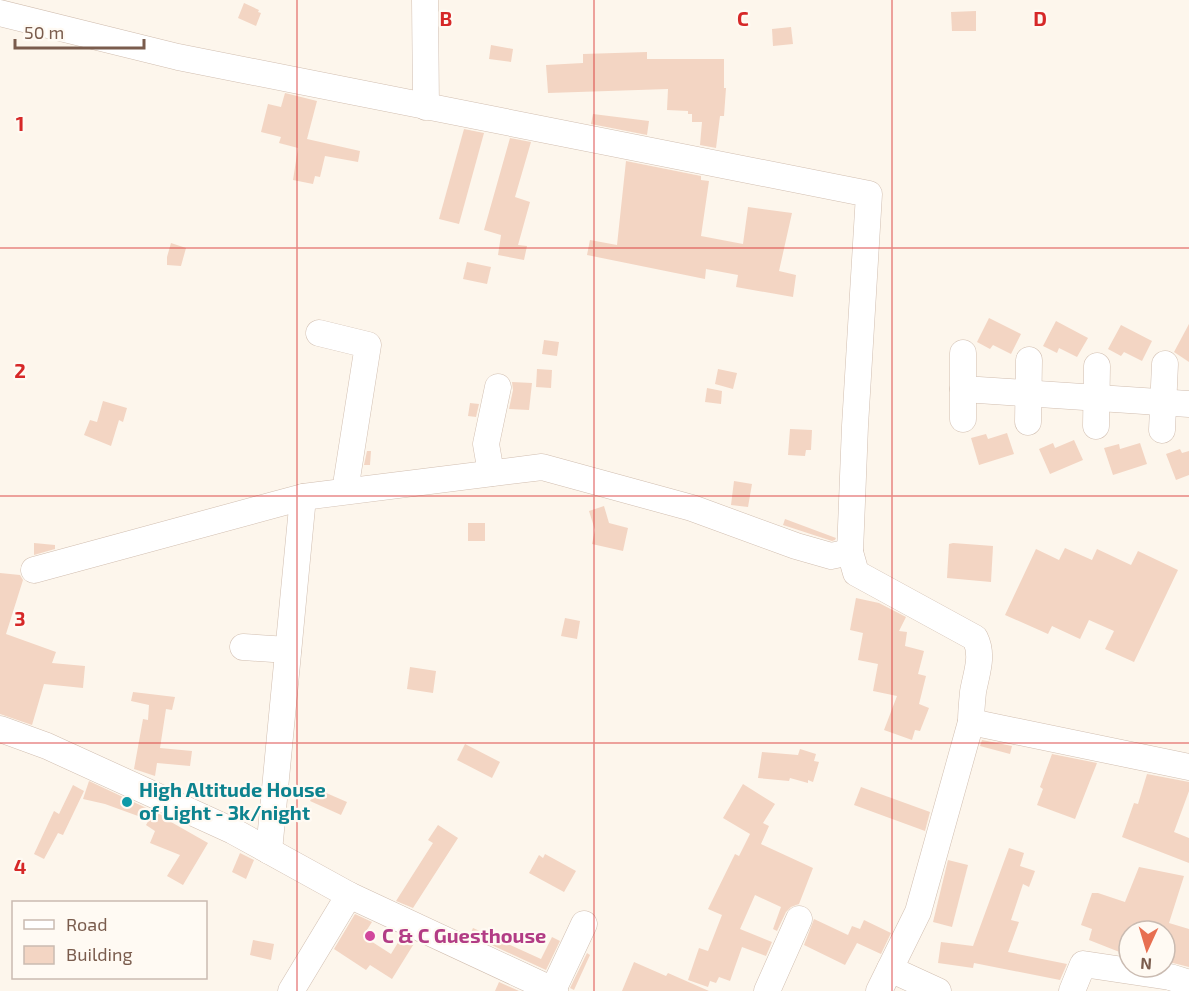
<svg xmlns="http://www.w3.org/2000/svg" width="1189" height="991" viewBox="0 0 1189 991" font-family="'Exo 2',sans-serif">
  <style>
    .building { fill: #f3d5c3 }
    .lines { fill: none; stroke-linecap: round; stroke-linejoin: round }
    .minor-casing { stroke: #d1beb0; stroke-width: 27 }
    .minor { stroke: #fff; stroke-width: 26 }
    .grid { fill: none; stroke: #d62828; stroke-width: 1.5; stroke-opacity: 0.55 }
    .culture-dot { fill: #0f9aa8; stroke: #fffaf3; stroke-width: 2 }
    .hotel-dot { fill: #d1479c; stroke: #fffaf3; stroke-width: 2 }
    .labels { text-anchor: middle; stroke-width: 4.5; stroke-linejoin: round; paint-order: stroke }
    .culture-label { font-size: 20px; font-weight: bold; fill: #0d838f; stroke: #fffaf3; text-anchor: start }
    .hotel-label { font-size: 20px; font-weight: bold; fill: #b23c85; stroke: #fffaf3; text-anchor: start }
    .grid-label { font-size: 20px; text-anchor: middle; font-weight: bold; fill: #d62828; stroke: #fffaf3; stroke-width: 4.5; stroke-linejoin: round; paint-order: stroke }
  </style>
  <rect width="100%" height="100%" fill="#fdf6ec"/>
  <!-- building -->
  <g class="building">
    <polygon points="244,3 259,10 258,12 261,13 256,26 238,18"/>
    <polygon points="976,11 976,31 952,31 951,12"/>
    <polygon points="791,27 793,44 773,46 772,29"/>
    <polygon points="491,45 513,49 511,62 489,59"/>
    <polygon points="647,52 647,59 724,59 724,88 726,88 724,116 720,116 716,148 700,145 702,122 692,122 692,114 688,114 688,111 667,110 668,89 548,93 546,65 583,63 583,54"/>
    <polygon points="285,93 317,101 307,139 360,151 358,162 325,156 320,177 315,176 313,184 293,180 298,148 279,143 281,137 261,132 268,104 281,107"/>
    <polygon points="593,114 649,121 647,135 591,124"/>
    <polygon points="464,129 484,133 459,224 439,219"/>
    <polygon points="510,138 531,142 515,197 530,202 518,245 527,246 524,260 498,255 501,235 484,230"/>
    <polygon points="626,161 701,176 701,180 709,181 701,236 743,244 748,207 792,213 779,271 796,275 793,297 736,287 738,275 706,269 705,279 587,255 590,240 617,245"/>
    <polygon points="171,243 186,248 181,266 167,265 167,257"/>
    <polygon points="467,262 491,267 487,284 463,279"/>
    <polygon points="989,318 1021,334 1011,354 993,345 990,349 977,342"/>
    <polygon points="1056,321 1088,338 1077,357 1059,348 1057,353 1043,346"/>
    <polygon points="1189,324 1189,362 1174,352"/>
    <polygon points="1121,325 1152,341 1142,361 1124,352 1121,356 1108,349"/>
    <polygon points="544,340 559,342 557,356 542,354"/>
    <polygon points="537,369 552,370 551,388 536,387"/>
    <polygon points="718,369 737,373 733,389 715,384"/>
    <polygon points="512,382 532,383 529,410 509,409 513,390"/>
    <polygon points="707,388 722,391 721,404 705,402"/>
    <polygon points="103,401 127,408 123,422 119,420 111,446 84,435 90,420 97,422"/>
    <polygon points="470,403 479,404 476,417 468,416"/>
    <polygon points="790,429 812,430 811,450 806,450 805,456 788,455"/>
    <polygon points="1007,433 1014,454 979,465 971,438 986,434 988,439"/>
    <polygon points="1074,440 1083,460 1050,474 1039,449 1053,443 1055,448"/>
    <polygon points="1140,443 1147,464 1113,475 1104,448 1119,444 1120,449"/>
    <polygon points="1180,449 1182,453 1189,451 1189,475 1176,480 1166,454"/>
    <polygon points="367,451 371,451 370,465 364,465"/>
    <polygon points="734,481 752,484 748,507 731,505"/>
    <polygon points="604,506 609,523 628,528 623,551 592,544 595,530 589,511"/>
    <polygon points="785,519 836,538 835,540 832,541 783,525"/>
    <rect x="468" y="523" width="17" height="18"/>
    <polygon points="34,543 55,545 55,549 34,555"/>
    <polygon points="953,543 993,546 991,582 947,578 949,544"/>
    <polygon points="1065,548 1092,560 1097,549 1131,565 1138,551 1178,570 1134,662 1105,649 1114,631 1089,620 1080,639 1052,626 1048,634 1005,615 1036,549 1059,560"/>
    <polygon points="0,573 20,575 23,580 6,634 56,652 52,663 85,666 83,688 44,684 32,725 0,714"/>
    <polygon points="856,598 879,603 906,617 899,631 907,632 905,646 924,651 918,674 926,676 919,704 929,708 920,731 915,730 912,740 884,730 897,696 873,691 878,664 858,660 863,633 850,630"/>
    <polygon points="565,618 580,621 577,639 561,636"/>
    <polygon points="410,667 436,671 433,693 407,689"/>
    <polygon points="133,692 175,697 172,710 166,709 160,748 192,751 190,766 157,763 155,776 134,769 143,719 148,720 149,705 131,701"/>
    <polygon points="982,740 1012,746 1010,754 980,746"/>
    <polygon points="465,744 500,762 492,778 457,760"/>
    <polygon points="800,749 816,754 814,761 819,762 813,782 808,780 808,783 790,778 789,781 758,778 762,752 798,755"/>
    <polygon points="1052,754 1097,763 1075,819 1037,805 1043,789 1040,787"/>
    <polygon points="1147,774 1189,782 1189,791 1174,832 1189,838 1189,863 1122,837 1134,803 1138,804"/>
    <polygon points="89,781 172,820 171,822 208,843 183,885 167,876 180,855 150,843 155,831 146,825 149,820 105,804 83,799"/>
    <polygon points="743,784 775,804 763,823 769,826 761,844 813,868 799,904 791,907 786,912 777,931 773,929 781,907 755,895 740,929 772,942 766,956 742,947 730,981 719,977 716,983 710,981 708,987 688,980 699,948 708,951 722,915 708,909 735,854 739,856 750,834 723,818"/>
    <polygon points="73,785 84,791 63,835 58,833 44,859 34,854 54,811 59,814"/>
    <polygon points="861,787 930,812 925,831 854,805"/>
    <polygon points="317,789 347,802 341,815 310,801"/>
    <polygon points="438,825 458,838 413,908 396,901 433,843 428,840"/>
    <polygon points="1009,848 1024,853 1020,866 1035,871 1029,887 1023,884 1011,920 1019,922 1008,952 1067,964 1060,980 974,963 973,968 938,963 941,942 973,946"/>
    <polygon points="240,853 254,860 246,879 232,872"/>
    <polygon points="545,854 576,871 564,892 529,873 539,855 543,858"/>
    <polygon points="948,860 968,865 952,927 933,922"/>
    <polygon points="1139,867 1184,876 1169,923 1189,929 1189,967 1165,961 1165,931 1129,931 1122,953 1089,940 1092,929 1081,925 1092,893 1098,893 1125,902"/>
    <polygon points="355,914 372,922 363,936 391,954 402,936 415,942 392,979 370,965 366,970 334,949"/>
    <polygon points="814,919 848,935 852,926 860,929 864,920 891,933 881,954 857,943 845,965 804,945"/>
    <polygon points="473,928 541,959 552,937 560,941 546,970 470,935"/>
    <polygon points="253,940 274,944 271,960 250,955"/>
    <polygon points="587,953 590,955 574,990 570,988"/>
    <polygon points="634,962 666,976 668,973 709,991 622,991"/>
    <polygon points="499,982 519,991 495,991"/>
  </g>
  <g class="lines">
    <!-- minor casing -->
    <g class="minor-casing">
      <g id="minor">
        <polyline points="425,0 426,107"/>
        <polyline points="0,13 178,57 869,194 855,426 850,552"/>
        <polyline points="319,333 368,345 345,491"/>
        <polyline points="963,353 963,419"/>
        <polyline points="963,389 1189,404"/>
        <polyline points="1028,422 1029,360"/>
        <polyline points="1096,426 1097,366"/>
        <polyline points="1162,430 1165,364"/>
        <polyline points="491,473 486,444 498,387"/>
        <path d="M 34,570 L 303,497 L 542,467 L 692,508 L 796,546 L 831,556 L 850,552 L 856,573 L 975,638 C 984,656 976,674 973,692 C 972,702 971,712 971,722 L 1189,767"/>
        <polyline points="243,647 288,650"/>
        <polyline points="0,729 47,746 233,831 349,895 555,991"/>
        <polyline points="269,851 303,497"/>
        <polyline points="890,969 938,991"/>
        <polyline points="553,990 584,924"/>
        <polyline points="291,991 349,895"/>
        <polyline points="767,991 799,919"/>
        <polyline points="879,991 918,912 971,722"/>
        <polyline points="1072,991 1083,964 1170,977 1189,983"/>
      </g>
    </g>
    <!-- minor -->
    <use href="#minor" class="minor"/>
  </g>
  <!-- grid -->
  <path class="grid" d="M 297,0 L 297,991M 594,0 L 594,991M 892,0 L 892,991M 0,248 L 1189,248M 0,496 L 1189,496M 0,743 L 1189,743"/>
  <!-- markers -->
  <circle class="culture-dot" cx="127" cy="802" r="6"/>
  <circle class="hotel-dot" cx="370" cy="936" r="6"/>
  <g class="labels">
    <!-- culture labels -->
    <g class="culture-label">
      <text x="139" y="797">High Altitude House<tspan x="139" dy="23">of Light - 3k/night</tspan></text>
    </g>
    <!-- hotel labels -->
    <g class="hotel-label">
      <text x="382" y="943">C &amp; C Guesthouse</text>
    </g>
  </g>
  <g class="grid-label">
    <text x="446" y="26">B</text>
    <text x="743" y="26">C</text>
    <text x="1040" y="26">D</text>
    <text x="20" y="131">1</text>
    <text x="20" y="378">2</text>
    <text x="20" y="626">3</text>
    <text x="20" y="874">4</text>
  </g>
  <!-- legend -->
  <rect x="12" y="901" width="195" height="78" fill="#fffaf3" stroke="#cabbb1" stroke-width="1.5"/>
  <rect x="24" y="920" width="30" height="9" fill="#ffffff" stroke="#cabbb1" stroke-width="1.5"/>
  <text x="66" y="931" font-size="18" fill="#7a5c4d">Road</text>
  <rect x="24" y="946" width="30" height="18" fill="#f3d5c3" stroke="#cabbb1" stroke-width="1.5"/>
  <text x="66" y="961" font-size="18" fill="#7a5c4d">Building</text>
  <!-- north arrow -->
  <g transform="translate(1147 949) rotate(184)"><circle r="28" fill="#fffaf3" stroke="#cabbb1" stroke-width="1.5"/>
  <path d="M0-4.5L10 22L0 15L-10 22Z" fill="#e76f51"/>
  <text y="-9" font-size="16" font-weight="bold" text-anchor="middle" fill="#7a5c4d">N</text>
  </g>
  <!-- scale -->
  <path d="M15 39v9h129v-9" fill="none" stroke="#7a5c4d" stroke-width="3"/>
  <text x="24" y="39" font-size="18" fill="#7a5c4d" stroke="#fffaf3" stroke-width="4.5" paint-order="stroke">50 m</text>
</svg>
